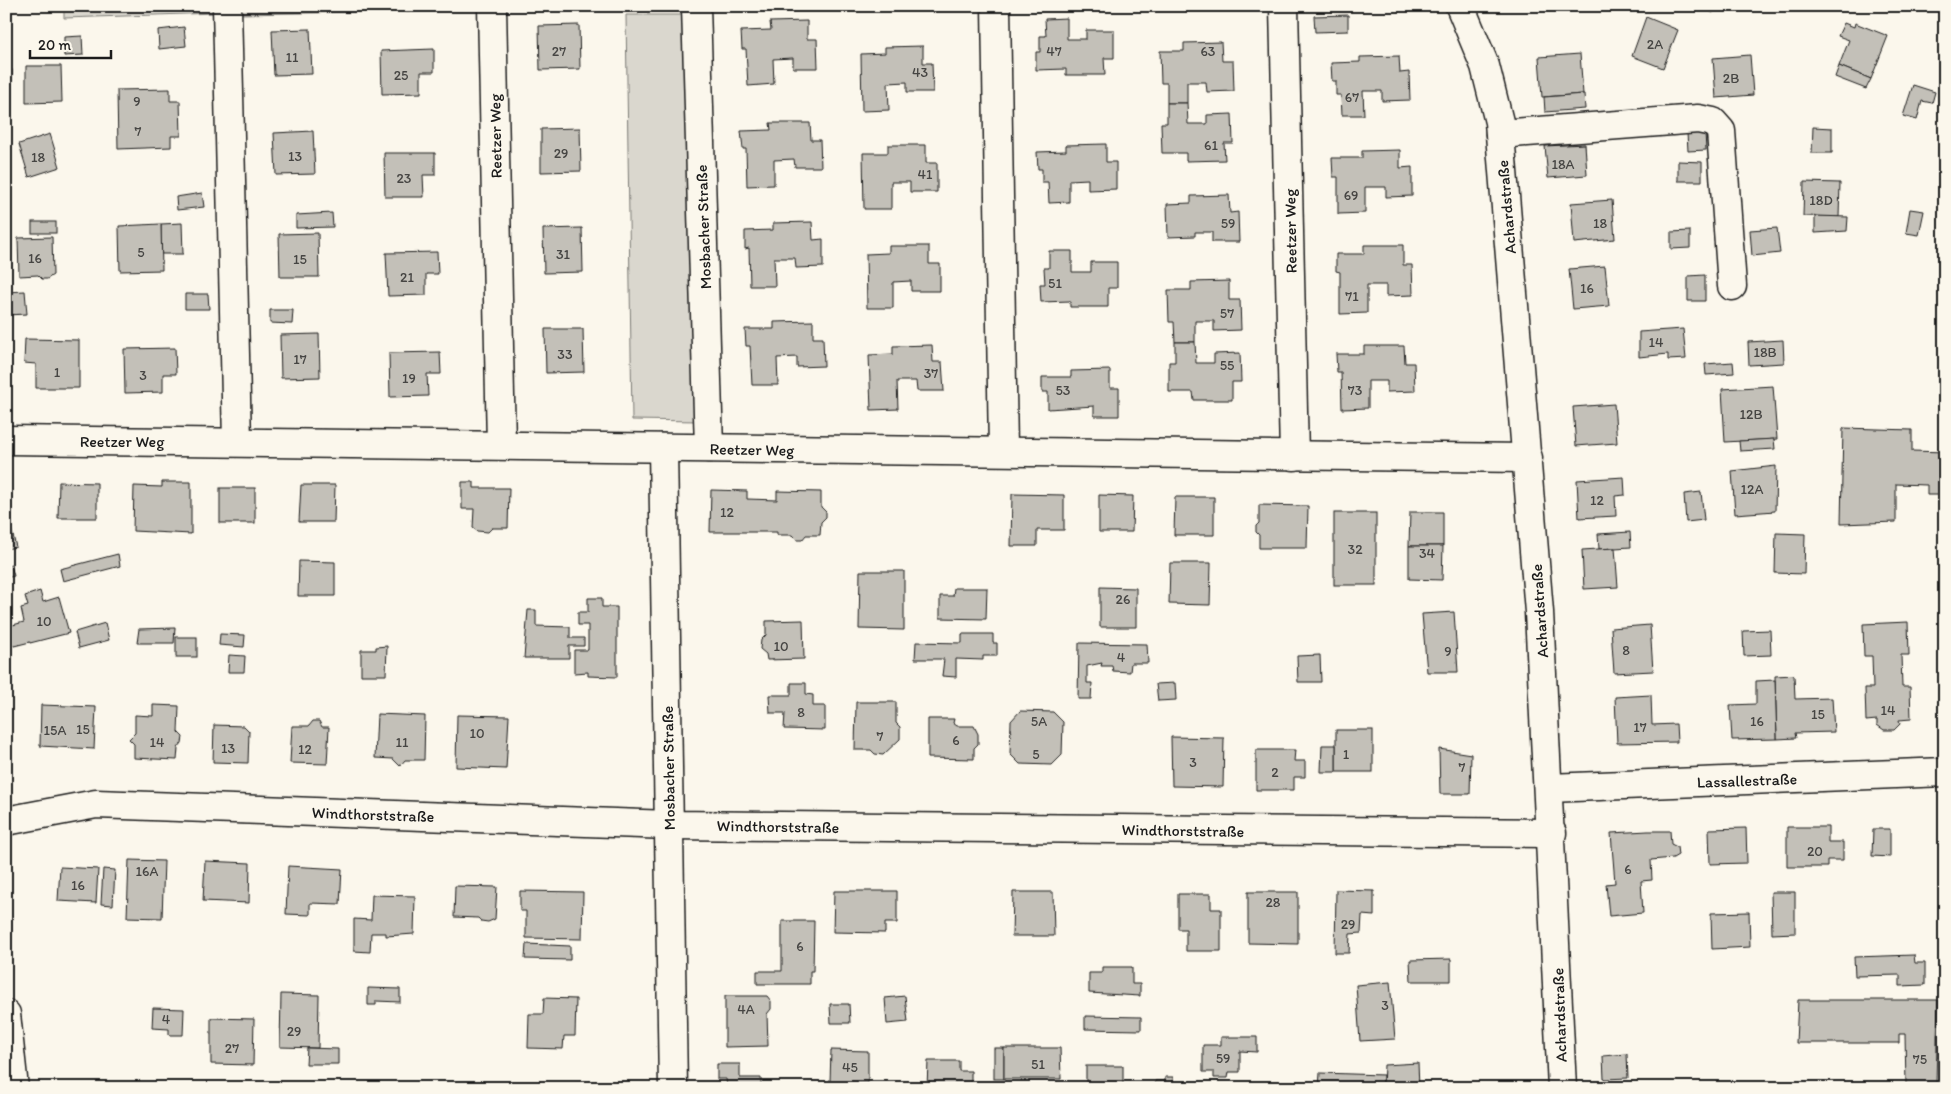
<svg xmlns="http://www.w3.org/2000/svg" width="1951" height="1094" viewBox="0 0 1951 1094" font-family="Itim,sans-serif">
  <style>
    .green { fill: #dad7ce; stroke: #7b7a75 }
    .building { fill: #c3c0b8; stroke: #1c1c1c }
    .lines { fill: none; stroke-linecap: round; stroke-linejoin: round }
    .minor-casing { stroke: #1c1c1c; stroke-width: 31 }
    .path { stroke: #1c1c1c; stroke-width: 3; stroke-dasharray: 4 4; stroke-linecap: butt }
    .minor { stroke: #fbf7ec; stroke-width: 28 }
    .labels { text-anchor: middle; stroke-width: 4.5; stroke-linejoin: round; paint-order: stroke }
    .number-label { font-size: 14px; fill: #464543 }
    .street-label { font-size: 16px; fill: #1c1c1c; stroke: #fbf7ec }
  </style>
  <rect width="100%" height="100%" fill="#fbf7ec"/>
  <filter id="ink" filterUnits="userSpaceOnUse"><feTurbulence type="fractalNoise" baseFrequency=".02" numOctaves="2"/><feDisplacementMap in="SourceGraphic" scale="10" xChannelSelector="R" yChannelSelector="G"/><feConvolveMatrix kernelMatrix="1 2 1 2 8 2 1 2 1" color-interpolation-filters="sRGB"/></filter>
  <g filter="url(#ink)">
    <!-- green -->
    <g class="green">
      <polygon points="66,6 210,6 216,13 64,18 64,11"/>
      <polygon points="242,6 479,6 481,10 238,14"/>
      <polygon points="626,15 688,15 698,421 632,420"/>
    </g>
    <!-- building -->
    <g class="building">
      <polygon points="1697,6 1716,6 1713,13"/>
      <polygon points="1348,15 1348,31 1315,32 1314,16"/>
      <polygon points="1646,17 1678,30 1663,68 1632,56"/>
      <polygon points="1067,18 1067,39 1086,39 1086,30 1114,30 1114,58 1104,58 1105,75 1066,75 1066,69 1036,70 1036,52 1040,52 1040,36 1046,36 1045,19"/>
      <polygon points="807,21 807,39 817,39 818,68 793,68 793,58 773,59 774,84 748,86 746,49 742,49 741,31 771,30 770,22"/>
      <polygon points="1844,23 1854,27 1855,23 1888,36 1871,79 1839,66 1849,40 1838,36"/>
      <polygon points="579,25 580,69 540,70 539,26"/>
      <polygon points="184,27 186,46 159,49 158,30"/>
      <polygon points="310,29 312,74 274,75 272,30"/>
      <polygon points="82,36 83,55 64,56 64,37"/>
      <polygon points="1221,42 1222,61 1233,61 1234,91 1207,92 1206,82 1187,82 1187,103 1167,103 1167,83 1161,83 1160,51 1184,51 1184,43"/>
      <polygon points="923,46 923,63 932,63 933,92 907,92 907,82 888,83 889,110 862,111 861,54 885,53 885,47"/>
      <polygon points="434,49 434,72 421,72 421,93 382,94 381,51"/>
      <polygon points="1580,54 1583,94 1542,97 1539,57"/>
      <polygon points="1750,55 1753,95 1716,98 1713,58"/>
      <polygon points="1399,56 1400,73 1409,72 1410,100 1382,101 1382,91 1363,91 1364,115 1342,115 1341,95 1336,95 1336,81 1332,81 1331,63 1360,62 1360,57"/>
      <polygon points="26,66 61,66 62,102 26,103"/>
      <polygon points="1839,66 1871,79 1866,89 1835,77"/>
      <rect x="6" y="70" width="6" height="31"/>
      <polygon points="1913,85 1935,92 1932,103 1922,101 1917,120 1903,116"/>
      <polygon points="170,89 170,101 180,101 181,136 171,136 171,147 118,149 117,90"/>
      <polygon points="1583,94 1584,94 1585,109 1545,112 1544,97"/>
      <polygon points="1167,103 1187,103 1188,124 1207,124 1207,115 1232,114 1233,143 1224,143 1225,160 1186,161 1186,153 1162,153 1161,123 1167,123"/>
      <polygon points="770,123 810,123 811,140 820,140 821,167 795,167 794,159 774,160 774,185 747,186 746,149 743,149 741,131 771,130"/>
      <polygon points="1813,127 1832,128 1832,153 1812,153"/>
      <polygon points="580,128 581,171 541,172 541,129"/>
      <polygon points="313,131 315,174 276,175 274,133"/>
      <polygon points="1687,133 1705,133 1706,150 1688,151"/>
      <polygon points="50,134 60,167 29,177 19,144"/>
      <polygon points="1106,144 1106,162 1116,162 1116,189 1088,190 1088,179 1069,180 1069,202 1049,203 1048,182 1042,182 1042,169 1038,169 1037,152 1066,151 1066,145"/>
      <polygon points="1585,144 1587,175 1548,178 1545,146"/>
      <polygon points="888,145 926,145 926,163 937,163 937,192 910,192 910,182 891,182 891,209 864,209 863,153 888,153"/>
      <polygon points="1400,150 1400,168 1412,167 1412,196 1386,197 1386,187 1365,187 1365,213 1338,214 1338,177 1333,177 1332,158 1362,158 1362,151"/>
      <polygon points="384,153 435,153 435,175 423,175 424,197 385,197"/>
      <polygon points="1678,161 1702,162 1702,181 1678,181"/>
      <polygon points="1804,182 1840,183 1839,217 1803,216"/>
      <polygon points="202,193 204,207 177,210 176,197"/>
      <polygon points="1229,195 1230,213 1238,212 1239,242 1212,242 1212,232 1195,232 1195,236 1168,237 1167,204 1191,203 1191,196"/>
      <polygon points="1612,200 1615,239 1574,243 1571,203"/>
      <polygon points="1910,209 1924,211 1919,235 1906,233"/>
      <polygon points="332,213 333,227 296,228 296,215"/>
      <polygon points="1815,216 1848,217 1847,231 1815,233"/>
      <rect x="32" y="222" width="24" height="11"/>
      <polygon points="812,222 813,240 823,239 823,267 796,268 795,258 774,258 775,286 750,286 749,248 745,249 745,231 773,230 773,223"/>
      <polygon points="182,223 183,254 161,254 161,224"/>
      <polygon points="161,224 162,270 120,271 119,226"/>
      <polygon points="582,228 583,272 544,273 543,229"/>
      <polygon points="1777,228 1780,253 1752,256 1750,230"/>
      <polygon points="1690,231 1690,248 1671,249 1671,232"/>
      <polygon points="318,233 319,277 280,277 279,234"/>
      <polygon points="52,237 53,275 47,279 42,279 38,275 19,276 18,238"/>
      <polygon points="1364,245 1403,245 1403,265 1412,265 1413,295 1386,296 1386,285 1367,285 1367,313 1340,314 1340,272 1336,271 1336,254 1364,254"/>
      <polygon points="889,246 929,246 929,264 940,264 940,291 911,291 911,281 893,282 893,308 867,308 866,254 889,253"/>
      <polygon points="1049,251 1072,251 1072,272 1091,272 1091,262 1117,262 1117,288 1108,288 1108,307 1070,307 1070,301 1041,302 1040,284 1045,284 1044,268 1049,268"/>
      <polygon points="437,252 438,274 426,274 426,295 388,296 386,253"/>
      <polygon points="1605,266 1609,306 1573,309 1569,269"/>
      <polygon points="1705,275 1705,301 1688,301 1688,276"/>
      <polygon points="1229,281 1229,300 1240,300 1241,330 1214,331 1214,321 1195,321 1195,342 1175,342 1174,322 1169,322 1168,290 1191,290 1191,282"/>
      <polygon points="25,291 27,314 6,315 6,292"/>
      <polygon points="185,294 208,294 209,309 185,309"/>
      <polygon points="270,310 293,310 292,324 270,323"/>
      <polygon points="813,321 813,338 823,338 824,366 797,367 797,357 777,358 778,385 752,385 750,346 746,346 745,329 774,329 774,322"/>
      <polygon points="545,329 583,329 584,372 546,373"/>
      <polygon points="1683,329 1686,359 1668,360 1668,354 1639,357 1639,332"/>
      <polygon points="319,334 320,377 281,378 280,335"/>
      <polygon points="25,339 79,340 79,388 36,388 36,364 24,363"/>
      <polygon points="1783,340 1784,363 1749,365 1748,342"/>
      <polygon points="1175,342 1195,342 1196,363 1214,363 1214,354 1240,353 1241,382 1232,382 1232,400 1194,400 1193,392 1169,392 1169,362 1175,362"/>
      <polygon points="932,345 933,362 942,362 944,391 917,391 916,381 897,381 898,409 871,410 869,355 893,354 893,346"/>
      <polygon points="1364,346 1404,346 1405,363 1414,363 1415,391 1387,392 1387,381 1368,381 1368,408 1342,409 1341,372 1337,372 1336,354 1364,354"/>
      <polygon points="175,348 176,374 163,374 163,392 125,393 124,349"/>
      <polygon points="440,352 441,374 427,374 428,396 390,397 389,353"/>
      <polygon points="1733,362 1734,373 1706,375 1705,364"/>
      <polygon points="1110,370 1110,388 1119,388 1119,416 1094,416 1094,406 1048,409 1048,392 1042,392 1042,377 1071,377 1071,371"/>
      <polygon points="1773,386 1777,439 1725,442 1722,389"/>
      <polygon points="1614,404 1617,443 1576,446 1573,407"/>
      <polygon points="1843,428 1912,430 1912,451 1945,452 1945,495 1927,495 1927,485 1896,484 1896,522 1841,524"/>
      <polygon points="1774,439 1775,449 1740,451 1739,441"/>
      <polygon points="1776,466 1775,511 1735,514 1732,471"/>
      <polygon points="1624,477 1625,495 1615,496 1616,516 1579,518 1577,480"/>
      <polygon points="59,482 97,483 97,518 58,518"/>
      <polygon points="162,482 191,482 191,534 133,531 134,486 162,487"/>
      <polygon points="462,482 474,482 474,488 509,488 508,528 492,528 488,532 477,531 473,528 474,509 462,509"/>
      <polygon points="301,485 335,485 334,522 299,522"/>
      <rect x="220" y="488" width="35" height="35"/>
      <polygon points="711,490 747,491 747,499 777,500 777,491 821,492 821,507 826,512 826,517 821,522 820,535 806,535 802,540 797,540 792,535 777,535 777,532 710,532"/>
      <polygon points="1701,492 1704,520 1686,522 1684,494"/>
      <polygon points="1012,494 1064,495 1064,530 1037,530 1037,546 1011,546"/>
      <polygon points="1099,495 1133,496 1132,532 1099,532"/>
      <polygon points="1175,497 1214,497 1214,535 1174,535"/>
      <polygon points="1259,505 1308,506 1307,548 1259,548 1259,535 1256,532 1256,526 1259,523"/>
      <polygon points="6,508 16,547 6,549"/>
      <polygon points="1410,512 1443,512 1443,546 1409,546"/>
      <rect x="1334" y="513" width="42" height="72"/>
      <polygon points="1630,532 1631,547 1599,549 1598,534"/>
      <polygon points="1776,533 1805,534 1804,574 1775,573"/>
      <polygon points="1409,546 1443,546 1442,580 1409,579"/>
      <polygon points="1615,548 1618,587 1584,589 1582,550"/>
      <polygon points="118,554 120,566 63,581 60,569"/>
      <polygon points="299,561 335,562 335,596 298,596"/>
      <polygon points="1170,563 1211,563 1210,605 1169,604"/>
      <polygon points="11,565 14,576 6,578 6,566"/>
      <polygon points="860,571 904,571 904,630 859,629"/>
      <polygon points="1100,587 1136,588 1136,627 1100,627"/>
      <polygon points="954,588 987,588 986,619 940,618 940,596 953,596"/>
      <polygon points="40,591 43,602 59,597 69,633 30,643 30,642 14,646 9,643 6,634 9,626 24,622 21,608 28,606 25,596"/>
      <polygon points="588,598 602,598 602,607 617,607 617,677 588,676 588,672 574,673 574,650 588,650 588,625 578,625 578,612 588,612"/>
      <polygon points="528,610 536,610 536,626 570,627 570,638 584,638 584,646 569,646 569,658 524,658"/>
      <polygon points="1454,612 1458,672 1427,672 1422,614"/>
      <polygon points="803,620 804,659 767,660 766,654 760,649 761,640 766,635 766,621"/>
      <polygon points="1908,622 1909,655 1901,655 1902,687 1910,687 1911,719 1899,720 1900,724 1894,730 1884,730 1877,725 1877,720 1866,721 1865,688 1873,688 1872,656 1864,656 1863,624"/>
      <polygon points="105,623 109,640 79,648 75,632"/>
      <polygon points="1650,625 1653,671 1614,673 1611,628"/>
      <polygon points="175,628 174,643 137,643 139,629"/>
      <polygon points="1770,630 1771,655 1744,656 1743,631"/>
      <polygon points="220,634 245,635 244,647 219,645"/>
      <polygon points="962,634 993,634 993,643 997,643 997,656 983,656 983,660 956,659 956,677 942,676 944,659 915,659 916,642 962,643"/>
      <rect x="176" y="637" width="21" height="20"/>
      <polygon points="1079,643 1147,644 1148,663 1131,663 1130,672 1113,671 1112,666 1101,666 1102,663 1087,666 1087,683 1092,683 1091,699 1078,699"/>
      <polygon points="387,646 386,675 361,675 361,650 376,650 376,647"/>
      <polygon points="229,655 245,656 244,672 228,672"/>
      <polygon points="1320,655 1321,682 1298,682 1297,656"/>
      <polygon points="1794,675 1795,699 1832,698 1834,732 1795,733 1796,738 1777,739 1775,676"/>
      <polygon points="1775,680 1777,739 1732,740 1730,705 1756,704 1756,681"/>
      <polygon points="791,683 806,683 806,694 813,695 813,706 825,706 825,730 784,729 785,713 770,713 769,695 791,695"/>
      <polygon points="1175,683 1176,700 1158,701 1156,684"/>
      <polygon points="1651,695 1652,725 1676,724 1677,742 1617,743 1615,697"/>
      <polygon points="856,702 896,702 896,723 900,727 900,739 883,755 875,754 871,750 855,750"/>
      <polygon points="41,705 96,707 94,749 40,746"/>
      <polygon points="153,705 179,706 178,732 183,737 182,743 178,748 177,760 134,758 134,744 129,739 135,733 135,715 153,716"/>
      <polygon points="1020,711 1053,712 1063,722 1062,755 1052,765 1020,764 1010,754 1011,721"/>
      <polygon points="377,714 425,716 424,760 405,760 400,766 393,759 375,758"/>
      <polygon points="457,715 509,716 506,769 456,767"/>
      <polygon points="928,719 954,719 953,723 957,726 974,726 978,734 978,744 974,748 974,759 928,758"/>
      <polygon points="313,721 319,721 322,727 329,727 327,764 290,763 292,726 309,726"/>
      <polygon points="214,725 244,726 249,731 248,763 213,762"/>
      <rect x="1336" y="730" width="37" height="42"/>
      <polygon points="1171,737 1224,738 1223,787 1172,786"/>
      <polygon points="1322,745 1336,745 1336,772 1321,772"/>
      <polygon points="1439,749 1471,754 1470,794 1440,794"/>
      <polygon points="1256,750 1295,750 1294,761 1305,761 1305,777 1294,777 1294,790 1256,790"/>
      <polygon points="1787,827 1828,827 1828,842 1843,842 1843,860 1827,860 1827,867 1787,867"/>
      <polygon points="1746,828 1747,863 1710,864 1709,829"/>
      <polygon points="1873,829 1890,829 1890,857 1872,856"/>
      <polygon points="1648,831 1670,831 1671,844 1677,847 1678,855 1673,858 1651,860 1652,880 1641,881 1643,913 1609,916 1606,884 1615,883 1611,833"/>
      <polygon points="129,860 164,861 162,918 127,917"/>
      <polygon points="205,861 250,863 249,903 203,901"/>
      <polygon points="288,866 342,869 340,904 310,903 310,915 286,914"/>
      <polygon points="60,867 98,869 96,903 58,901"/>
      <polygon points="103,869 115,870 113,905 101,904"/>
      <polygon points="455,886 497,887 495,919 488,922 481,921 478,918 454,917"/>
      <polygon points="1336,890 1374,891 1374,916 1362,915 1361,933 1350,934 1349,953 1335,953"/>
      <polygon points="520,891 583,892 582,939 526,938 526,911 520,911"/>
      <polygon points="834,891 897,891 897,923 885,923 885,933 833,932"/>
      <polygon points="1013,892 1053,892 1054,936 1012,936"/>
      <polygon points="1248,892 1298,892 1298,944 1248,943"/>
      <polygon points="1771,892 1795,892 1795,933 1772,934"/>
      <polygon points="1178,894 1211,894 1211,909 1221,909 1221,951 1186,951 1186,929 1178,929"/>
      <polygon points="372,895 415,896 414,934 386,936 386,933 371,933 370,952 354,951 354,919 371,920"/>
      <polygon points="1749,912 1750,947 1712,949 1711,913"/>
      <polygon points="782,921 814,921 813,971 810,971 810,984 757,984 757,971 782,971"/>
      <polygon points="526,944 570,946 570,960 525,959"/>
      <polygon points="1914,955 1915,963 1925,963 1925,985 1900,986 1900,975 1855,976 1854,957"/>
      <polygon points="1451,959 1451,981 1411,981 1410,960"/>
      <polygon points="1102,967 1132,967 1132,984 1140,984 1140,996 1089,993 1089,973 1102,973"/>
      <polygon points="1390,982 1395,1039 1360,1041 1356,985"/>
      <polygon points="368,988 400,989 400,1002 376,1001 376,1005 368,1005"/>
      <polygon points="281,994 319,995 318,1048 280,1047"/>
      <polygon points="725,996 767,996 771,1001 771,1009 767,1014 768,1046 725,1047"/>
      <polygon points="905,996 908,1022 887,1024 885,998"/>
      <polygon points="544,998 576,999 575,1036 564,1036 563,1049 528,1048 529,1014 543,1014"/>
      <polygon points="1798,1000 1938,1000 1936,1085 1906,1085 1905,1034 1899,1034 1899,1043 1796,1043"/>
      <polygon points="830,1004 849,1004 850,1023 831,1023"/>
      <polygon points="153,1008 184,1009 183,1035 169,1035 169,1029 152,1028"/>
      <polygon points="1085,1016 1141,1017 1141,1030 1085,1029"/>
      <polygon points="211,1018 254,1019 253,1065 211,1064"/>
      <polygon points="1221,1037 1257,1037 1257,1052 1240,1051 1240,1072 1229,1072 1228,1078 1214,1078 1214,1072 1203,1072 1203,1045 1221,1045"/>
      <polygon points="307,1048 338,1049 338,1064 306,1064"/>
      <rect x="994" y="1048" width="10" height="31"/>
      <polygon points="1004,1048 1060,1048 1061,1079 1004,1079"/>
      <polygon points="831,1050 868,1051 868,1083 830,1082"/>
      <polygon points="1627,1054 1628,1078 1604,1079 1603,1056"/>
      <polygon points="928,1061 959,1061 959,1071 971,1071 971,1087 927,1088"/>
      <polygon points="1418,1063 1419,1088 1383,1088 1384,1065"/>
      <polygon points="717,1064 740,1064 740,1078 761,1078 761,1088 727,1088 726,1079 717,1079"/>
      <rect x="1086" y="1066" width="37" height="22"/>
      <polygon points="1320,1073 1383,1075 1382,1088 1319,1088"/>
      <polygon points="1165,1077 1173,1077 1173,1088 1155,1088 1155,1081 1165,1081"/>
      <rect x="576" y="1083" width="48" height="5"/>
    </g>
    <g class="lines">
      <!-- minor casing -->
      <g class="minor-casing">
        <g id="minor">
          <polyline points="227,6 237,442"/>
          <polyline points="492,6 501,445"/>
          <polyline points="696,6 709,448"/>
          <polyline points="996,6 1003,451"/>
          <polyline points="1284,6 1294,456"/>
          <polyline points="1460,6 1485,66 1499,122 1539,612 1562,1088"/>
          <polyline points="1500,134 1698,119 1713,122 1721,131 1732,286"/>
          <polyline points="6,440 1528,458"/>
          <polyline points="663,448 673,1088"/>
          <polyline points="1549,788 1945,772"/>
          <polyline points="6,821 96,804 669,825 1552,833"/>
          <polyline points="6,1014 14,1088"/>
        </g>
      </g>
      <!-- path -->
      <polyline class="path" points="6,865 9,865"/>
      <!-- minor -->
      <use href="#minor" class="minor"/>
    </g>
  </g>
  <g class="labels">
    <!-- number labels -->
    <g class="number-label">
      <text x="1655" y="49">2A</text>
      <text x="559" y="56">27</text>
      <text x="1054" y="56">47</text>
      <text x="1208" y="56">63</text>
      <text x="292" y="62">11</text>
      <text x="920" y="77">43</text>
      <text x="401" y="80">25</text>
      <text x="1731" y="83">2B</text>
      <text x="1352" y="102">67</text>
      <text x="137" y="106">9</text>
      <text x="138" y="136">7</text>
      <text x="1211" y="150">61</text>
      <text x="561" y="158">29</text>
      <text x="295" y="161">13</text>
      <text x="38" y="162">18</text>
      <text x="1563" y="169">18A</text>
      <text x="925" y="179">41</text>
      <text x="404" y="183">23</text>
      <text x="1351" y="200">69</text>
      <text x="1821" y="205">18D</text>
      <text x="1228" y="228">59</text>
      <text x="1600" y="228">18</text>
      <text x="141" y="257">5</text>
      <text x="563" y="259">31</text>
      <text x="35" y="263">16</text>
      <text x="300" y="264">15</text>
      <text x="407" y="282">21</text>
      <text x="1055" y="288">51</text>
      <text x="1587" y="293">16</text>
      <text x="1352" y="301">71</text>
      <text x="1227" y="318">57</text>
      <text x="1656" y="347">14</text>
      <text x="1765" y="357">18B</text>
      <text x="565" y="359">33</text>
      <text x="300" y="364">17</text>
      <text x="1227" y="370">55</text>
      <text x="57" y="377">1</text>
      <text x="931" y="378">37</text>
      <text x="143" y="380">3</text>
      <text x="409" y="383">19</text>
      <text x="1063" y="395">53</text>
      <text x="1355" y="395">73</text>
      <text x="1751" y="419">12B</text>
      <text x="1752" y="494">12A</text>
      <text x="1597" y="505">12</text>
      <text x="727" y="517">12</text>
      <text x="1355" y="554">32</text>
      <text x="1427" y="558">34</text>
      <text x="1123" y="604">26</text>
      <text x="44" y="626">10</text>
      <text x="781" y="651">10</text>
      <text x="1626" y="655">8</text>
      <text x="1448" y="656">9</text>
      <text x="1121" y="662">4</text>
      <text x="1888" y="715">14</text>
      <text x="801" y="717">8</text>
      <text x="1818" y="719">15</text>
      <text x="1039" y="726">5A</text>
      <text x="1757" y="726">16</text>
      <text x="1640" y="732">17</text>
      <text x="83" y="734">15</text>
      <text x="55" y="735">15A</text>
      <text x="477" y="738">10</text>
      <text x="880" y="741">7</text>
      <text x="956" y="745">6</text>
      <text x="157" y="747">14</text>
      <text x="402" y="747">11</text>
      <text x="228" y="753">13</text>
      <text x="305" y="754">12</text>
      <text x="1036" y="759">5</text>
      <text x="1346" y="759">1</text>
      <text x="1193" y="767">3</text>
      <text x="1462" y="772">7</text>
      <text x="1275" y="777">2</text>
      <text x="1815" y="856">20</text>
      <text x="1628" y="874">6</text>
      <text x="147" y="876">16A</text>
      <text x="78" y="890">16</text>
      <text x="1273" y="907">28</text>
      <text x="1348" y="929">29</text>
      <text x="800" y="951">6</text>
      <text x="1385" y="1010">3</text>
      <text x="746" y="1014">4A</text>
      <text x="166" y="1024">4</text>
      <text x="294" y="1036">29</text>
      <text x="232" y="1053">27</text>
      <text x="1223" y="1063">59</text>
      <text x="1920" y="1064">75</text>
      <text x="1038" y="1069">51</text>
      <text x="850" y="1072">45</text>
    </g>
    <!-- street labels -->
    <g class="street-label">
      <text transform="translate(495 136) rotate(-91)" y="6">Reetzer Weg</text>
      <text transform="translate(1506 207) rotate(-95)" y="6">Achardstraße</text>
      <text transform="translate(703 227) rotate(-92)" y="6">Mosbacher Straße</text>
      <text transform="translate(1290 231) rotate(-91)" y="6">Reetzer Weg</text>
      <text x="122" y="447">Reetzer Weg</text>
      <text transform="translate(752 449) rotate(1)" y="6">Reetzer Weg</text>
      <text transform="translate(1539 611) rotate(-94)" y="6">Achardstraße</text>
      <text transform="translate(668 768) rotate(-91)" y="6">Mosbacher Straße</text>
      <text transform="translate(1747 780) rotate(-2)" y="6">Lassallestraße</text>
      <text transform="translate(373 814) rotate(2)" y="6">Windthorststraße</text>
      <text transform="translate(778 826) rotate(1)" y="6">Windthorststraße</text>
      <text transform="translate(1183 830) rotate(1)" y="6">Windthorststraße</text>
      <text transform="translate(1559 1015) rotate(-92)" y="6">Achardstraße</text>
    </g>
  </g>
  <!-- margin -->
  <rect width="1951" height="1094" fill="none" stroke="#fbf7ec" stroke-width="25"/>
  <rect x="12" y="12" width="1926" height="1069" fill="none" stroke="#1c1c1c" stroke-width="2" filter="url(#ink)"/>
  <!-- scale -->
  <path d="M30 50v8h81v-8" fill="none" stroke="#1c1c1c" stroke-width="2.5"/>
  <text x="38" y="50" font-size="15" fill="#1c1c1c" stroke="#fbf7ec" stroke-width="4" paint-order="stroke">20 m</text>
</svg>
